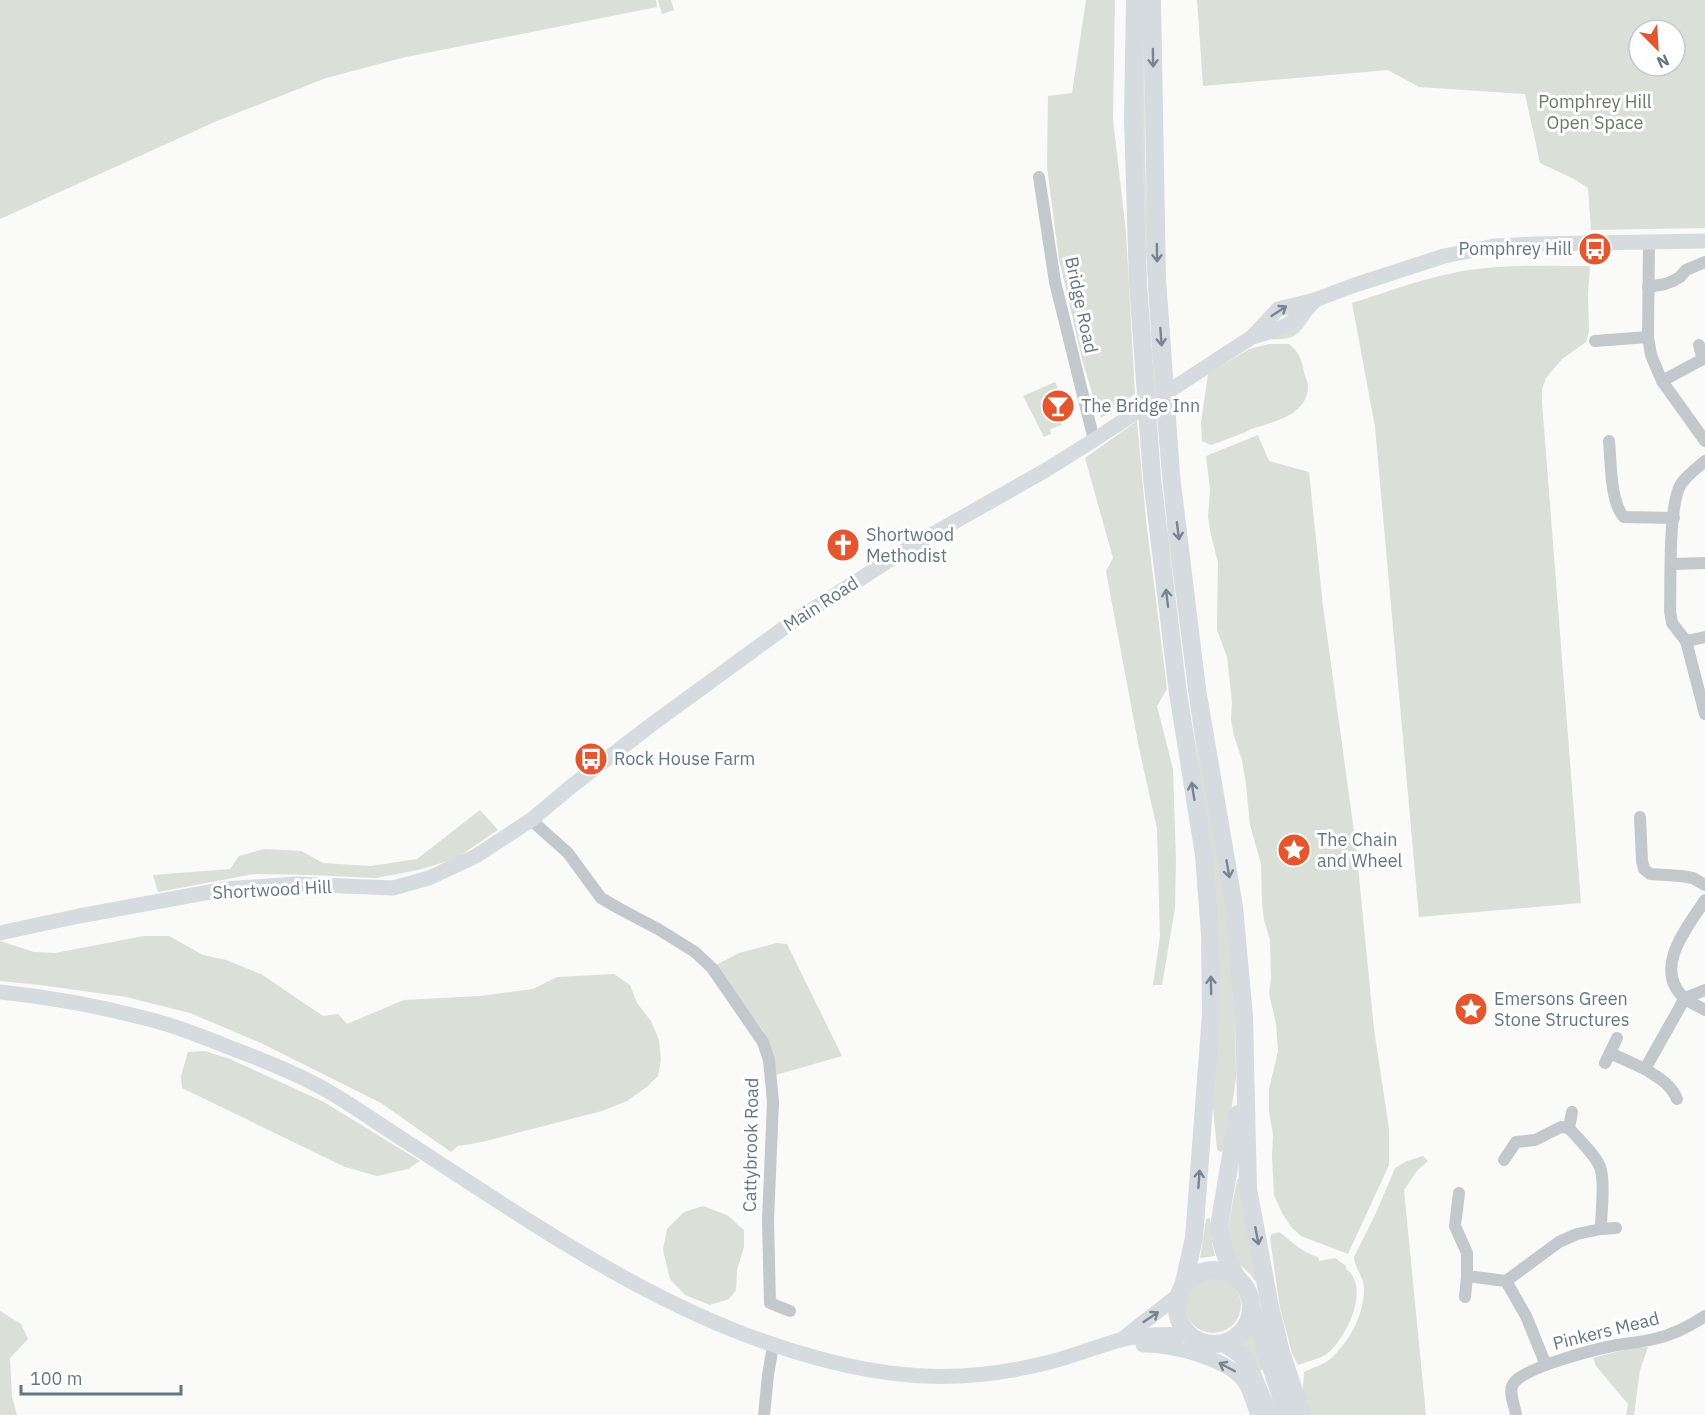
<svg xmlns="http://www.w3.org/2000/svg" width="1705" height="1415" viewBox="0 0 1705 1415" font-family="'IBM Plex Sans',sans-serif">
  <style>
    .green { fill: #dadfd7; fill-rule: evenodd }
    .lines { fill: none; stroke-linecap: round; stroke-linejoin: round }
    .minor { stroke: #c3c8cc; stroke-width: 12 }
    .major { stroke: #d6dbdf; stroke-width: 15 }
    .highway { stroke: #d6dbdf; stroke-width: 18 }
    .oneway { stroke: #768591 }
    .labels { text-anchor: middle; stroke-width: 6; stroke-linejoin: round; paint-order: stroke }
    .park-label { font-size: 18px; fill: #687a64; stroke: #fff }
    .poi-label { font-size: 18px; fill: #657683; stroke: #fff; text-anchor: start }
    .street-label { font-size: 18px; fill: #657683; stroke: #fff }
  </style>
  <rect width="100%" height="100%" fill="#fafaf8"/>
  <!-- green -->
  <g class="green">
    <polygon points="0,0 656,0 657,7 406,57 326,78 217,121 0,219"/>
    <polygon points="658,0 671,0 674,10 662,14"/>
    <polygon points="1086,0 1115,0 1113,119 1126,232 1135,394 1101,418 1097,409 1083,363 1059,259 1047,167 1048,96 1072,93"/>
    <polygon points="1144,0 1145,158 1149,255 1227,918 1235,1005 1236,1078 1228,1132 1222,1152 1218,1151 1217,1149 1213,1108 1214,1054 1208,838 1168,536 1154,385 1146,252 1140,75"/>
    <path d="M 1197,0 L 1705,0 L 1705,228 L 1591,230 L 1588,188 L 1574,179 L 1540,163 L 1525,94 L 1419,87 L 1388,70 L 1203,86 ZM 1639,30 L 1675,30 L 1675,66 L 1639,66 Z"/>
    <path d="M 1590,266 L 1588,294 L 1589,332 L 1586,342 L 1562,359 L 1546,378 L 1542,389 L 1542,402 L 1581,903 L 1419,917 L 1375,427 L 1352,303 C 1390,291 1429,276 1469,270 C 1509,264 1550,266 1590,266 Z"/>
    <path d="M 1323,304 C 1300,322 1307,342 1270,339 Z"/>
    <path d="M 1269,344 L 1289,344 C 1299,352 1302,360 1304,372 C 1305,377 1308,382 1308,386 C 1308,416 1272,422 1251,429 L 1246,432 L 1214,444 L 1211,445 L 1202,441 L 1201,423 L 1208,374 L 1249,349 Z"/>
    <polygon points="1055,382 1058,388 1049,392 1062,425 1050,429 1051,434 1044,437 1023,396"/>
    <polygon points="1137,421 1146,520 1167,689 1157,706 1173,769 1176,861 1175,908 1162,985 1153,985 1160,936 1157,829 1139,748 1106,571 1113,558 1085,458"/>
    <polygon points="1258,435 1269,461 1309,472 1323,606 1356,846 1374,1029 1389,1129 1389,1165 1348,1254 1301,1236 1291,1227 1281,1211 1274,1195 1272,1157 1273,1135 1269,1112 1269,1089 1278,1051 1276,1024 1269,993 1271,979 1270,940 1264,920 1262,904 1261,864 1250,825 1246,785 1242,760 1234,736 1231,720 1232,702 1227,657 1217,630 1218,563 1211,535 1208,517 1210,489 1206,456"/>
    <polygon points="480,810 498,830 455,859 418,870 376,878 308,875 254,874 158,892 153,875 230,869 239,856 264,849 301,851 323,863 371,866 417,859"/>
    <polygon points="144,936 169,936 203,955 226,960 261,974 323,1016 338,1014 347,1024 404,1000 480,996 533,989 557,977 614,974 630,985 637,1003 651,1021 659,1040 661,1060 658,1076 648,1086 627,1101 602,1111 482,1142 458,1146 451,1152 381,1103 261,1043 190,1013 126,997 40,985 0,981 0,941 34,952 55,953"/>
    <polygon points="777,943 787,944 842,1056 776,1075 766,1037 763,1031 716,965 739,953"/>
    <polygon points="205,1051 230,1059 324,1102 420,1161 408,1169 377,1176 345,1167 182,1088 181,1076 188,1052"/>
    <path d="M 1423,1156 L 1428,1161 L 1417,1171 L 1404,1190 L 1426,1415 L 1308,1415 L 1300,1391 L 1303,1388 L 1304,1372 C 1312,1368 1322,1365 1329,1360 C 1349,1343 1364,1315 1364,1289 C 1364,1277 1355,1269 1354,1257 L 1376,1213 L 1395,1168 L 1407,1161 Z"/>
    <polygon points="1240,1178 1260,1278 1255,1281 1250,1274 1235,1260 1227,1232 1237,1180"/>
    <polygon points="703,1206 727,1215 744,1230 744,1247 737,1270 736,1290 729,1299 710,1305 685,1295 670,1279 663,1250 667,1229 684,1212"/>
    <polygon points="1210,1218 1212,1243 1215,1256 1200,1258 1206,1219"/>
    <path d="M 1279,1232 C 1293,1242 1301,1252 1318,1257 L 1319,1261 L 1335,1258 L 1346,1266 L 1346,1269 C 1372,1287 1345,1342 1325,1355 C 1317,1360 1307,1361 1298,1365 L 1292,1353 L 1280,1308 L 1270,1238 L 1272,1234 Z"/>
    <circle cx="1213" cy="1305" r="28"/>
    <polygon points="0,1311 21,1324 28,1339 10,1358 12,1397 17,1415 0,1415"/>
    <polygon points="1252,1332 1265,1369 1259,1371 1251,1354 1241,1343"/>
    <polygon points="1648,1347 1640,1370 1634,1415 1626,1415 1628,1404 1596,1366 1593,1358 1631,1348"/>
  </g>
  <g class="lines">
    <!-- minor -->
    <g class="minor">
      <polyline points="1039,177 1055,282 1094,440"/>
      <polyline points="1649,241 1648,337 1651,355 1662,381 1705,441"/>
      <polyline points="1648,287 1665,284 1673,281 1680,277 1686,270 1705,262"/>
      <polyline points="1595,341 1648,337"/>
      <polyline points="1662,381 1703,359 1699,345"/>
      <path d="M 1609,441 C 1611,460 1610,503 1624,517 L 1674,518"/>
      <path d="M 1705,461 C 1697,468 1687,475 1681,484 C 1668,505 1671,583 1670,611 L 1672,623 L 1686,641 L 1705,714"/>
      <polyline points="1671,564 1705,563"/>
      <polyline points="1686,641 1705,637"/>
      <polyline points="1640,817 1642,861 1644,869 1650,874 1681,876 1693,878 1705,885"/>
      <polyline points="531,820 568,853 601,898 620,909 658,929 695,952 712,968 763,1042 769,1060 773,1102 768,1220 770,1303 790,1311"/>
      <path d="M 1705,900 C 1688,927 1652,968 1684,998 C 1690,1003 1698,1006 1705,1010"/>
      <polyline points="1610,1053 1617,1038"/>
      <polyline points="1605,1063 1610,1053 1645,1069 1685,998 1705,990"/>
      <path d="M 1645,1069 C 1659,1078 1671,1084 1677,1099"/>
      <polyline points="1569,1128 1572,1112"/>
      <path d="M 1504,1160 L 1516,1142 L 1535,1140 L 1561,1127 L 1569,1128 C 1578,1139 1598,1157 1601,1170 C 1605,1187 1601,1211 1601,1229 L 1577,1234 L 1559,1242 L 1506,1281 L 1526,1316 L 1546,1365"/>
      <polyline points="1459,1193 1455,1226 1467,1253 1467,1276 1506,1281"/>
      <polyline points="1601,1229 1616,1228"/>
      <polyline points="1465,1297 1467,1276"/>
      <polyline points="764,1415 768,1375 773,1346"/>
      <path d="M 1516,1415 C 1515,1406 1508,1392 1513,1384 C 1524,1367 1596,1349 1617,1345 C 1629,1343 1642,1342 1654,1339 C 1672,1335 1690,1326 1705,1316"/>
    </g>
    <!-- major -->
    <g class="major">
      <path d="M 1252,337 C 1286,328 1291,325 1315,300"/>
      <polyline points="0,933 79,916 226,889 296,884 393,888 429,878 476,856 531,820 573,785 651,725 788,625 910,547 1046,470 1086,445 1252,337 1278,309 1315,300 1352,286 1444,256 1494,246 1535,244 1705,241"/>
      <path d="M 0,992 C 47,997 94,1005 140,1017 C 171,1024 201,1036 231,1048 C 263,1060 296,1073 326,1090 C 354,1106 380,1125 407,1142 C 537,1226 666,1318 817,1358 C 897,1380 965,1383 1046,1363 C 1071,1357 1095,1347 1120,1340 C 1142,1334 1168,1334 1191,1335"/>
      <path d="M 1123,1339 C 1141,1323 1161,1310 1179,1294"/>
      <path d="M 1143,1345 C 1170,1344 1232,1359 1246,1384 C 1251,1393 1254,1405 1258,1415"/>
    </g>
    <!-- highway -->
    <g class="highway">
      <polyline points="1135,0 1133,119 1138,284 1152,478 1178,693 1204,855 1210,934 1211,1014 1194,1238 1183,1287"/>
      <polyline points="1152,0 1157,279 1171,475 1197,689 1234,907 1244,1016 1248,1189 1270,1307 1281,1352 1302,1415"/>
      <circle cx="1214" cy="1307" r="37"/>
      <path d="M 1236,1276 C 1227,1260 1220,1245 1219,1226 L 1238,1114"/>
      <polyline points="1252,1309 1287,1415"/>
      <polyline points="1224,1343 1240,1354 1247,1362 1269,1415"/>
    </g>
  </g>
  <!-- one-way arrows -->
  <defs><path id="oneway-shaft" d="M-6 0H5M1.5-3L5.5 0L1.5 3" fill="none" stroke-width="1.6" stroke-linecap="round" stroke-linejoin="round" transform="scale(1.5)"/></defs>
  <g class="oneway">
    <use href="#oneway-shaft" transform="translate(1153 58) rotate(89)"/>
    <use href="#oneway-shaft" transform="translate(1157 253) rotate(89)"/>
    <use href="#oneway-shaft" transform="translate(1279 311) rotate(-33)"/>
    <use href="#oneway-shaft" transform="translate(1161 337) rotate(86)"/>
    <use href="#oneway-shaft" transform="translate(1178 531) rotate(83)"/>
    <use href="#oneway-shaft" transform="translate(1167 598) rotate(-97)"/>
    <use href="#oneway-shaft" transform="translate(1193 791) rotate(-99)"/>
    <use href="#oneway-shaft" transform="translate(1228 869) rotate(80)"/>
    <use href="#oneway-shaft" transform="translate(1211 985) rotate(-91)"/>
    <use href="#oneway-shaft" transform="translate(1199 1179) rotate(-86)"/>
    <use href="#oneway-shaft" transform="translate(1257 1236) rotate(79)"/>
    <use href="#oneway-shaft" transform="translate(1151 1317) rotate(-34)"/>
    <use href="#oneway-shaft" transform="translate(1227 1367) rotate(-152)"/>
  </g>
  <!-- icons -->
  <defs>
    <g id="bus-disc" transform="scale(1.725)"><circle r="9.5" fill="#e4572e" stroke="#fff"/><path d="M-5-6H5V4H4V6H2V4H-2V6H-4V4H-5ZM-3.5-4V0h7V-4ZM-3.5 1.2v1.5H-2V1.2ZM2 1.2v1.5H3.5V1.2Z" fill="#fff"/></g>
    <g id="bar-disc" transform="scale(1.725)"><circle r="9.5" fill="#e4572e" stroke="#fff"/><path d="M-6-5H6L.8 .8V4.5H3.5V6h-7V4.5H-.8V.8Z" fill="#fff"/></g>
    <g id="church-disc" transform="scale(1.725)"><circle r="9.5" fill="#e4572e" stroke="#fff"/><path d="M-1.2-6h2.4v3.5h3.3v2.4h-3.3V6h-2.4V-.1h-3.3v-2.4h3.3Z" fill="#fff"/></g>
    <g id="sight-disc" transform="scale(1.725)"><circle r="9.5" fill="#e4572e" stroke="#fff"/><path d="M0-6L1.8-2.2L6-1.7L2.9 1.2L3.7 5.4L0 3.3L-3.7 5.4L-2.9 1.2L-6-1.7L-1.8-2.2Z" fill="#fff"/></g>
  </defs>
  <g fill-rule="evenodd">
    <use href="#bus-disc" x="1595" y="249"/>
    <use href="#bar-disc" x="1058" y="406"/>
    <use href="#church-disc" x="843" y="545"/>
    <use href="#bus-disc" x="591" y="759"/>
    <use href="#sight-disc" x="1294" y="850"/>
    <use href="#sight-disc" x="1471" y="1009"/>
  </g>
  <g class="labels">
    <!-- park labels -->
    <g class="park-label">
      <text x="1595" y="108">Pomphrey Hill<tspan x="1595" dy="21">Open Space</tspan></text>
    </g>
    <!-- poi labels -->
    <g class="poi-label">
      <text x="1572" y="255" text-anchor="end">Pomphrey Hill</text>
      <text x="1081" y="412">The Bridge Inn</text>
      <text x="866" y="541">Shortwood<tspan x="866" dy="21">Methodist</tspan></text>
      <text x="614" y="765">Rock House Farm</text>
      <text x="1317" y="846">The Chain<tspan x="1317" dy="21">and Wheel</tspan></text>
      <text x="1494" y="1005">Emersons Green<tspan x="1494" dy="21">Stone Structures</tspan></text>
    </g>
    <!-- street labels -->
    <g class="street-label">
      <text transform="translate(1081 305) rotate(78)" y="6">Bridge Road</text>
      <text transform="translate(821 604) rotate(-33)" y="6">Main Road</text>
      <text transform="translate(272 890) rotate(-3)" y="6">Shortwood Hill</text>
      <text transform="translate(751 1145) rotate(-89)" y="6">Cattybrook Road</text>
      <text transform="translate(1606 1331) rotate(-14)" y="6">Pinkers Mead</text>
    </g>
  </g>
  <!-- north arrow -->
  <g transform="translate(1657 48) rotate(156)"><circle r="28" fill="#ffffff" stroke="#c1c8cd" stroke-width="1.5"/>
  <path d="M0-4.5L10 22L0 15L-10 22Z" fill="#e4572e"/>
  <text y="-9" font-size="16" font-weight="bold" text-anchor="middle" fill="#657683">N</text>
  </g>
  <!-- scale -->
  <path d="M21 1385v9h160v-9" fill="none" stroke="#657683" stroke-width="3"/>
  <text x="30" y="1385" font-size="18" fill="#657683" stroke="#ffffff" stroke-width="4.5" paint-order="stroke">100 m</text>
</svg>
